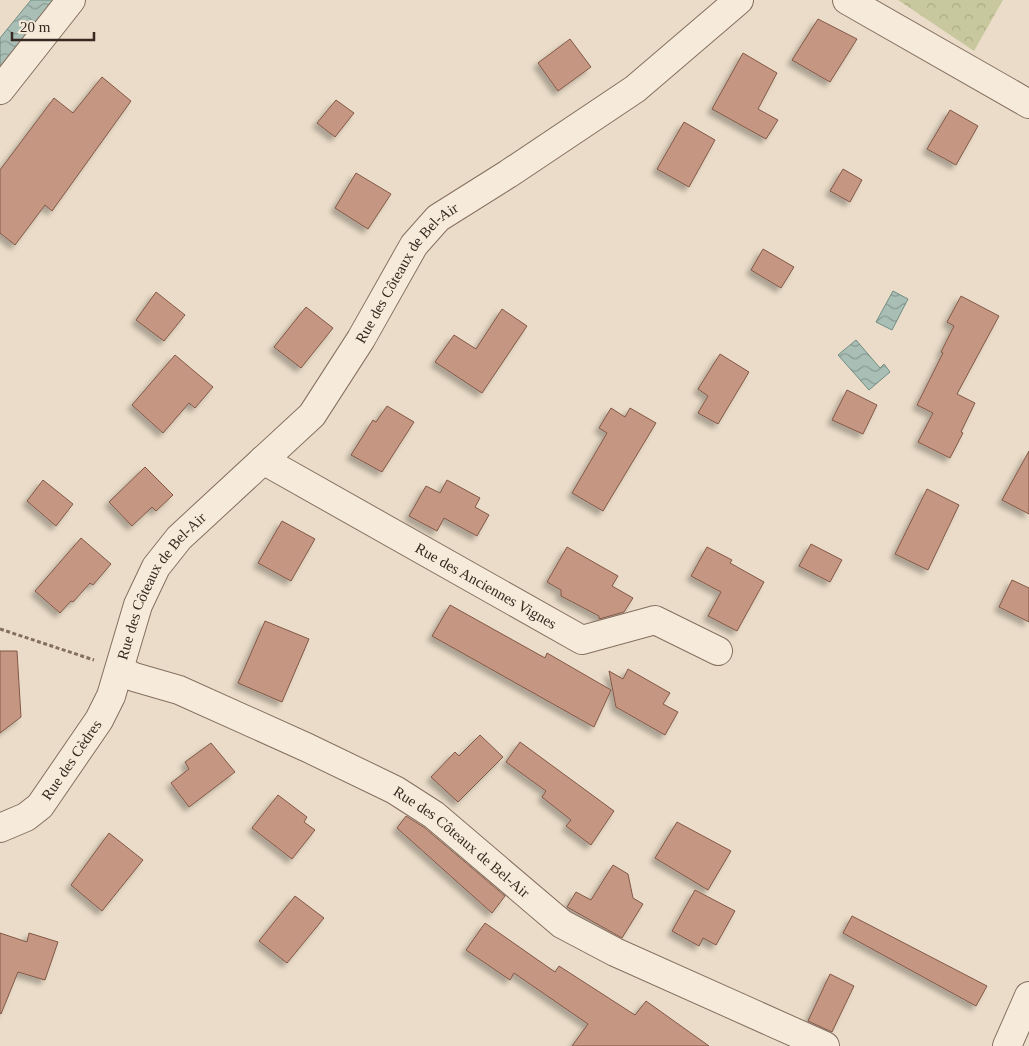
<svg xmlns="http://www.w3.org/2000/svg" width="1029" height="1046" viewBox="0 0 1029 1046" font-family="'Times New Roman',serif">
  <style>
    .forest { fill: url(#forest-crowns) }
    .water { fill: url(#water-waves); stroke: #708d82 }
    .building { fill: #c59682; stroke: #825847; filter: url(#shadow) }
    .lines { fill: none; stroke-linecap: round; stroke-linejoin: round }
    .minor-casing { stroke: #856f5f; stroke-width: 30 }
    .tertiary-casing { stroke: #856f5f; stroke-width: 30 }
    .path { stroke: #856f5f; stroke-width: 3; stroke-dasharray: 4 2.5; stroke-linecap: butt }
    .minor { stroke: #f6ebdb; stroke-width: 28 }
    .tertiary { stroke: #f6ebdb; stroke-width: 28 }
    .labels { text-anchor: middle; stroke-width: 4.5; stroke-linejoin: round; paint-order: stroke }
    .street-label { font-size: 15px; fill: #372921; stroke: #f3e8d7 }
  </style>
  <defs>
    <pattern id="forest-crowns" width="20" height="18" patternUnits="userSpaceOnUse" patternTransform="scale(1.25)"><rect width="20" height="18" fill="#c7c89d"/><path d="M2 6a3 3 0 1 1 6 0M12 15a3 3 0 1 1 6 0" fill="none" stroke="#acac87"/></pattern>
    <pattern id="water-waves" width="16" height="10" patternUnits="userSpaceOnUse" patternTransform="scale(1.25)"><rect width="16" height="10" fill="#a9bfb6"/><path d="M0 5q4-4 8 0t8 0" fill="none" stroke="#8a9b94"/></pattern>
    <filter id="shadow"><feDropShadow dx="-4.5" dy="4.5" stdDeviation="2.5" flood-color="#0004"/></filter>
  </defs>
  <rect width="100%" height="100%" fill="#eadcc8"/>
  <!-- forest -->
  <polygon class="forest" points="898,0 1003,0 974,51"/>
  <!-- water -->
  <g class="water">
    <polygon points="31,0 55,0 0,67 0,38"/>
    <polygon points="893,291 908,299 892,330 876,322"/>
    <polygon points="856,340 880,368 884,364 890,372 869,390 838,355"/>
  </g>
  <!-- building -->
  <g class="building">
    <polygon points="818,19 857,39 830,82 792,60"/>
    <polygon points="570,39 591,67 558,91 538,63"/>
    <polygon points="743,53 777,73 758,109 778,120 766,139 712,109"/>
    <polygon points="102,77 131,101 52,211 45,205 15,245 0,233 0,170 54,98 73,113"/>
    <polygon points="336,100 354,113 335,137 317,123"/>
    <polygon points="950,110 978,126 956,165 927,149"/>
    <polygon points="684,122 715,140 689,187 657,169"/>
    <polygon points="843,169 862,180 850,202 830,191"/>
    <polygon points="356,173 391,194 368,229 335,208"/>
    <polygon points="763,249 794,267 781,288 751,270"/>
    <polygon points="156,292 185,315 164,341 136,320"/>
    <polygon points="961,296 999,316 957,394 975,403 961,432 963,433 950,458 918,442 933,413 917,405 943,353 941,352 954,326 947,322"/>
    <polygon points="306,307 333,328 301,368 274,347"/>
    <polygon points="502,309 527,326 482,393 435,362 454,335 476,349"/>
    <polygon points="720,354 749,372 718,424 698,413 708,396 698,389"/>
    <polygon points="175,355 213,387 195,408 189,403 163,433 132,405"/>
    <polygon points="847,390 877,405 863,434 832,420"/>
    <polygon points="387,406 414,422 382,472 351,455 373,420 376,422"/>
    <polygon points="611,408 625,417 630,408 656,423 603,511 572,493 607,433 599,428"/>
    <polygon points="1029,451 1029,514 1002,500"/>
    <polygon points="145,467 173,495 156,511 152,507 132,526 109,502"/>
    <polygon points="43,480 73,504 56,526 27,501"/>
    <polygon points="447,480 480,498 475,507 489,515 477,536 444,518 437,531 409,516 426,486 440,493"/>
    <polygon points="927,489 959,505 928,570 895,554"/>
    <polygon points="282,521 315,539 291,581 258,563"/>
    <polygon points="81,538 111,564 93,585 90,583 73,602 71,601 60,613 35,591"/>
    <polygon points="811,544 842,560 830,582 799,566"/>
    <polygon points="567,547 618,576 612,586 633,598 624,612 599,619 599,616 561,596 561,590 547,582"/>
    <polygon points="707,547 732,560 730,563 764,582 737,631 708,616 721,592 691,576"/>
    <polygon points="1012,580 1029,588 1029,622 999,607"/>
    <polygon points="450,605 545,658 547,653 611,690 594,727 432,636"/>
    <polygon points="265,621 309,639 282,702 238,683"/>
    <polygon points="0,651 17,651 21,717 0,733"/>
    <polygon points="628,669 670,693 663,704 678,712 665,735 616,707 609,671 623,679"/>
    <polygon points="480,735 503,757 458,802 431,777 455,752 459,756"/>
    <polygon points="520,742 614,811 591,845 566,826 571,820 542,797 546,791 506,762"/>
    <polygon points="211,743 235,772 189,807 171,783 189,769 185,762"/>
    <polygon points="278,795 307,817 304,822 315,830 292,859 252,828"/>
    <polygon points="406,816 425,828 505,896 492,913 397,828"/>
    <polygon points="677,822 731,851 708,890 655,858"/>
    <polygon points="109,833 143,860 102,911 71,885"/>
    <polygon points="613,865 628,874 633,898 643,904 622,938 567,907 576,892 591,900"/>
    <polygon points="695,890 735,911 716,945 703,938 699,946 672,931"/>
    <polygon points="295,896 324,918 287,963 259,941"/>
    <polygon points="852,916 987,986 976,1006 843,933"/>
    <polygon points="485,923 555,972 559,966 635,1015 646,1001 709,1046 572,1046 588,1024 514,973 510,980 466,950"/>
    <polygon points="0,933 27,942 29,933 58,942 45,980 18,972 1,1014 0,1013"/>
    <polygon points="830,974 854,986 832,1032 808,1021"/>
  </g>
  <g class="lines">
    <!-- minor casing -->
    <g class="minor-casing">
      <g id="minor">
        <polyline points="847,0 1029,104"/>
        <path id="s1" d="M 263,460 L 582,640 L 655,620 L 718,651"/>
        <path id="s2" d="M 120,670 L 134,677 L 179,690 L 308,748 L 395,790 L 434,815 L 562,924 L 615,952 L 825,1046"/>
        <path id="s3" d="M 0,828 L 26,817 L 40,806 L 99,720 L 111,696 L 138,605 L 156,567 L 179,538 L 312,415 L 361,339 L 414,245 L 438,218 L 508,174 L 635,89 L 739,0"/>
        <polyline points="1007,1046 1029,996"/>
      </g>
    </g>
    <!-- tertiary casing -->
    <g class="tertiary-casing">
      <polyline id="tertiary" points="0,90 71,0"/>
    </g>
    <!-- path -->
    <polyline class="path" points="0,629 94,660"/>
    <!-- minor -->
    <use href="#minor" class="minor"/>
    <!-- tertiary -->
    <use href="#tertiary" class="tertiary"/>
  </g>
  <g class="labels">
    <!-- street labels -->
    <g class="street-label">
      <text dy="5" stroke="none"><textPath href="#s3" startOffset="704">Rue des Côteaux de Bel-Air</textPath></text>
      <text dy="5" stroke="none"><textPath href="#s1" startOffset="256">Rue des Anciennes Vignes</textPath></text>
      <text dy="5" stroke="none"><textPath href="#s3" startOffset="300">Rue des Côteaux de Bel-Air</textPath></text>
      <text dy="5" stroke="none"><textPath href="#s3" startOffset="102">Rue des Cèdres</textPath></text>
      <text dy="5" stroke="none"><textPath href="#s2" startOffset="385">Rue des Côteaux de Bel-Air</textPath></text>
    </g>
  </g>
  <!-- scale -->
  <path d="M12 32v8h82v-8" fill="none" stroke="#372921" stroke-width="2.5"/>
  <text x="20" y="32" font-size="15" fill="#372921" stroke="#f3e8d7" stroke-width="4" paint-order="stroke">20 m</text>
</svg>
